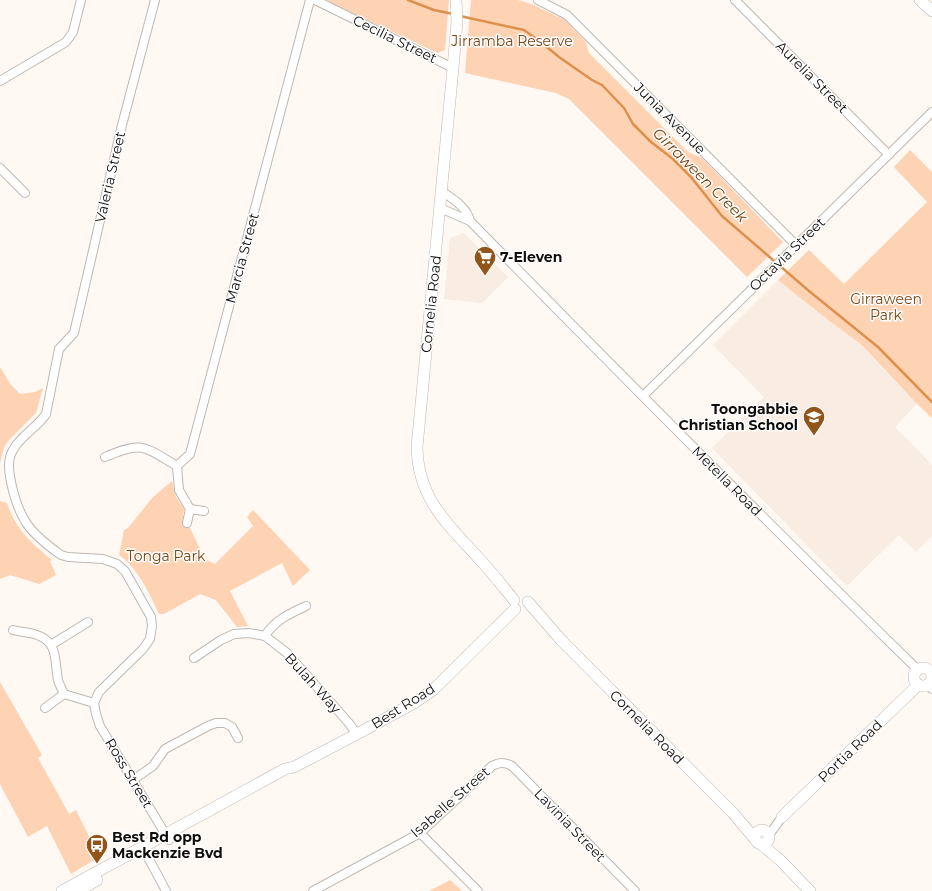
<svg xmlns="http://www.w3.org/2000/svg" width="932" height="891" viewBox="0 0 932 891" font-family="Montserrat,sans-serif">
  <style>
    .built { fill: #f9ece2 }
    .green { fill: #fdd3b3 }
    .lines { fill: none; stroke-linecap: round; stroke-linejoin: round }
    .stream { stroke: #dd904c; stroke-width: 2.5 }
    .street-casing { stroke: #beb8b3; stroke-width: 10 }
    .secondary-casing { stroke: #beb8b3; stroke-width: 12 }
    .street { stroke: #fff; stroke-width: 8 }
    .secondary { stroke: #fff; stroke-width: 11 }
    .labels { text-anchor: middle; stroke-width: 3; stroke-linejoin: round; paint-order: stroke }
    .street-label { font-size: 14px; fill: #100e0c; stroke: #fff }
    .park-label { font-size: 14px; fill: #784413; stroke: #fff }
    .poi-label { font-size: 14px; font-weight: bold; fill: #100e0c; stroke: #fff; text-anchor: start }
    .water-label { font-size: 15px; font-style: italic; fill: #6f3c06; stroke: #fff }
  </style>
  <rect width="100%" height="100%" fill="#fff8f3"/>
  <!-- built -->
  <g class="built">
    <polygon points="464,233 508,277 482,303 444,299 450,238"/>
    <polygon points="778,280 819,313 863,346 917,404 895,427 932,465 932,536 916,552 899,535 847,586 712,448 764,397 713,345"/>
  </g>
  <!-- green -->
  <g class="green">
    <polygon points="327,0 449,0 445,50 438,53 431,50 333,4"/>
    <polygon points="471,0 518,0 531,4 565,20 586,42 589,53 688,152 702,158 783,242 747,277 569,99 556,93 465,73"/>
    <polygon points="910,150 932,172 932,418 917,404 863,346 819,313 778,280 809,250 844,284 927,202 894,167"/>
    <polygon points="0,367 11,385 20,394 35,392 43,388 36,413 9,440 4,447 0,464"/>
    <path d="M 172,481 L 176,497 L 184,509 L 182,524 L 189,526 L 205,559 L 215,564 L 253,526 L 247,517 L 253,510 L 310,570 L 293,586 L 282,563 L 230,591 L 248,626 L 237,627 L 216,600 L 200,594 L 164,614 L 159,614 C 150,594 137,567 119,555 L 124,530 L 128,528 L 153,497 Z"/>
    <path d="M 0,501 L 7,503 C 16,530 30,542 52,560 L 50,561 L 56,575 L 39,584 L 10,575 L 0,579 Z"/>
    <polygon points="0,682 42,755 38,758 69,814 76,810 99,857 71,874 47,826 28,837 0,784"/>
    <polygon points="450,880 462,891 429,891"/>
  </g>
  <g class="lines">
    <!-- stream -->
    <g class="stream">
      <polyline points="408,0 434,10 453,14"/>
      <polyline points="460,16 524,30 542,43 559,57 592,80 602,85 624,108 633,124 651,142 673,159 691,177 722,216 809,291 878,347 932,402"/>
    </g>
    <!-- street casing -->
    <g class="street-casing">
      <g id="street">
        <polyline points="315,0 453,68"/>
        <polyline points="538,0 567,15 796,245"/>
        <polyline points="735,0 889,155"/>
        <polyline points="0,81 66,42 73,32 81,0"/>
        <polyline points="0,168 25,193"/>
        <path d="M 441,191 C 453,199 467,207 470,221"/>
        <path d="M 440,208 L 470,221 C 618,372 767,522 918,670"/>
        <polyline points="643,396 932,112"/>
        <path d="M 105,457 C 143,441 143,446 177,466"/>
        <polyline points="190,509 204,511"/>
        <polyline points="187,523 190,509 179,490 177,466 190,454 310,0"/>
        <path d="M 13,630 C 20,632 27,632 34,634 C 59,641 54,659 58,680 C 59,684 62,689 64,694 L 94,703"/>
        <path d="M 265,636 C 275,620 289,614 306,606"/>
        <polyline points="51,645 88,622"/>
        <polyline points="194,658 221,640 234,634 249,633 265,636 287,653 348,722 357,734"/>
        <polyline points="928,685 932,689"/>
        <path d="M 94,703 L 99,692 L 143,649 L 150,639 L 152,626 L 151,617 L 125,571 L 117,564 L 103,559 L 68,557 L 61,555 C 30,533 19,520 11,482 C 9,471 7,460 13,450 C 21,435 37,428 46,414 L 59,349 L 74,333 L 122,125 L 155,0"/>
        <polyline points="94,703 96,714 100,726 169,840"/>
        <polyline points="45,708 64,694"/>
        <polyline points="133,780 153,766 165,749 208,726 216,723 225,723 232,727 238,738"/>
        <polyline points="420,833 478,891"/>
        <polyline points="769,835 782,817"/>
        <polyline points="142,846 166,891"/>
        <path d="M 313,891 L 420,833 L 492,766 C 500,762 504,762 512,766 L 635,891"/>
      </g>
    </g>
    <!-- secondary casing -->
    <g class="secondary-casing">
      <g id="secondary">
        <path d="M 456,0 L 457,22 L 453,68 L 417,447 C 418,501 450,526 483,563 C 494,575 504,588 514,600"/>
        <polyline points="920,0 932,11"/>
        <polyline points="528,602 562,641 733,813 755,839"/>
        <circle cx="923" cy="677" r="9"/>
        <polyline points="782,817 918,685"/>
        <circle cx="762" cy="837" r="7"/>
        <polyline points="761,844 780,860 810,891"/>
        <polyline points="62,891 285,769 294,767 357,734 414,703 433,690 515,609"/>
        <polyline points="78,891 97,880"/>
      </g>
    </g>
    <!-- street -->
    <use href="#street" class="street"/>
    <!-- secondary -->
    <use href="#secondary" class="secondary"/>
  </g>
  <!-- icons -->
  <defs>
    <g id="supermarket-pin" transform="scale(1.15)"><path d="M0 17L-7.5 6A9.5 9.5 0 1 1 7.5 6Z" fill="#925519" stroke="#fff"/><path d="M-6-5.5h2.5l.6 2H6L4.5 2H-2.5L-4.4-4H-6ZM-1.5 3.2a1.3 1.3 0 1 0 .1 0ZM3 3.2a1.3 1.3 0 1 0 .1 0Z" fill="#fff"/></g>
    <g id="school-pin" transform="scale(1.15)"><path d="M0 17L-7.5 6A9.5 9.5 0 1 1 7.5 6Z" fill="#925519" stroke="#fff"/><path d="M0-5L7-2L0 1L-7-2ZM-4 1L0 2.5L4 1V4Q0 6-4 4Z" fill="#fff"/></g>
    <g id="bus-pin" transform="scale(1.15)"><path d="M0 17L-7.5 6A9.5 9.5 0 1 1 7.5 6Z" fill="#925519" stroke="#fff"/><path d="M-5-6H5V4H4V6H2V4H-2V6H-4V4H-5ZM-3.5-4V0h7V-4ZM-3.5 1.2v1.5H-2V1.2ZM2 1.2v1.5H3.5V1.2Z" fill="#fff"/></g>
  </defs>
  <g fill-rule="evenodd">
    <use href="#supermarket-pin" x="485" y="257"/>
    <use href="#school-pin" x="814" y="417"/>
    <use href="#bus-pin" x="97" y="845"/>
  </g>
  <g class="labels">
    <!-- street labels -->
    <g class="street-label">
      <text transform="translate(395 39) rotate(26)" y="5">Cecilia Street</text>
      <text transform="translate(812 77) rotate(45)" y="5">Aurelia Street</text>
      <text transform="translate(670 118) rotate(45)" y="5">Junia Avenue</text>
      <text transform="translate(110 177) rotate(-77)" y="5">Valeria Street</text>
      <text transform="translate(787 254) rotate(-44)" y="5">Octavia Street</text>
      <text transform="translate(242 258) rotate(-75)" y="5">Marcia Street</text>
      <text transform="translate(431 304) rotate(-84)" y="5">Cornelia Road</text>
      <text transform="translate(727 481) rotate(45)" y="5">Metella Road</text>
      <text transform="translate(313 683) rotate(48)" y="5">Bulah Way</text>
      <text transform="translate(403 706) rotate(-32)" y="5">Best Road</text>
      <text transform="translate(647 727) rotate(45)" y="5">Cornelia Road</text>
      <text transform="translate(850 751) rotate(-44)" y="5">Portia Road</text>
      <text transform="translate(129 773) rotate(59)" y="5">Ross Street</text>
      <text transform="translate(450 802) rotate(-41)" y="5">Isabelle Street</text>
      <text transform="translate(570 825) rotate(46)" y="5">Lavinia Street</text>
    </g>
    <!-- park labels -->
    <g class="park-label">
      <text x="512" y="46">Jirramba Reserve</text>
      <text x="886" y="304">Girraween<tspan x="886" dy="16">Park</tspan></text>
      <text x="166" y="561">Tonga Park</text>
    </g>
    <!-- poi labels -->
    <g class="poi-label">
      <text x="500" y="262">7-Eleven</text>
      <text x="798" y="414" text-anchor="end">Toongabbie<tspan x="798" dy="16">Christian School</tspan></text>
      <text x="112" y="842">Best Rd opp<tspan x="112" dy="16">Mackenzie Bvd</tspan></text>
    </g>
    <!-- water labels -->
    <g class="water-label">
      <text transform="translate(700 175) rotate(45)" y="5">Girraween Creek</text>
    </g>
  </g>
</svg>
